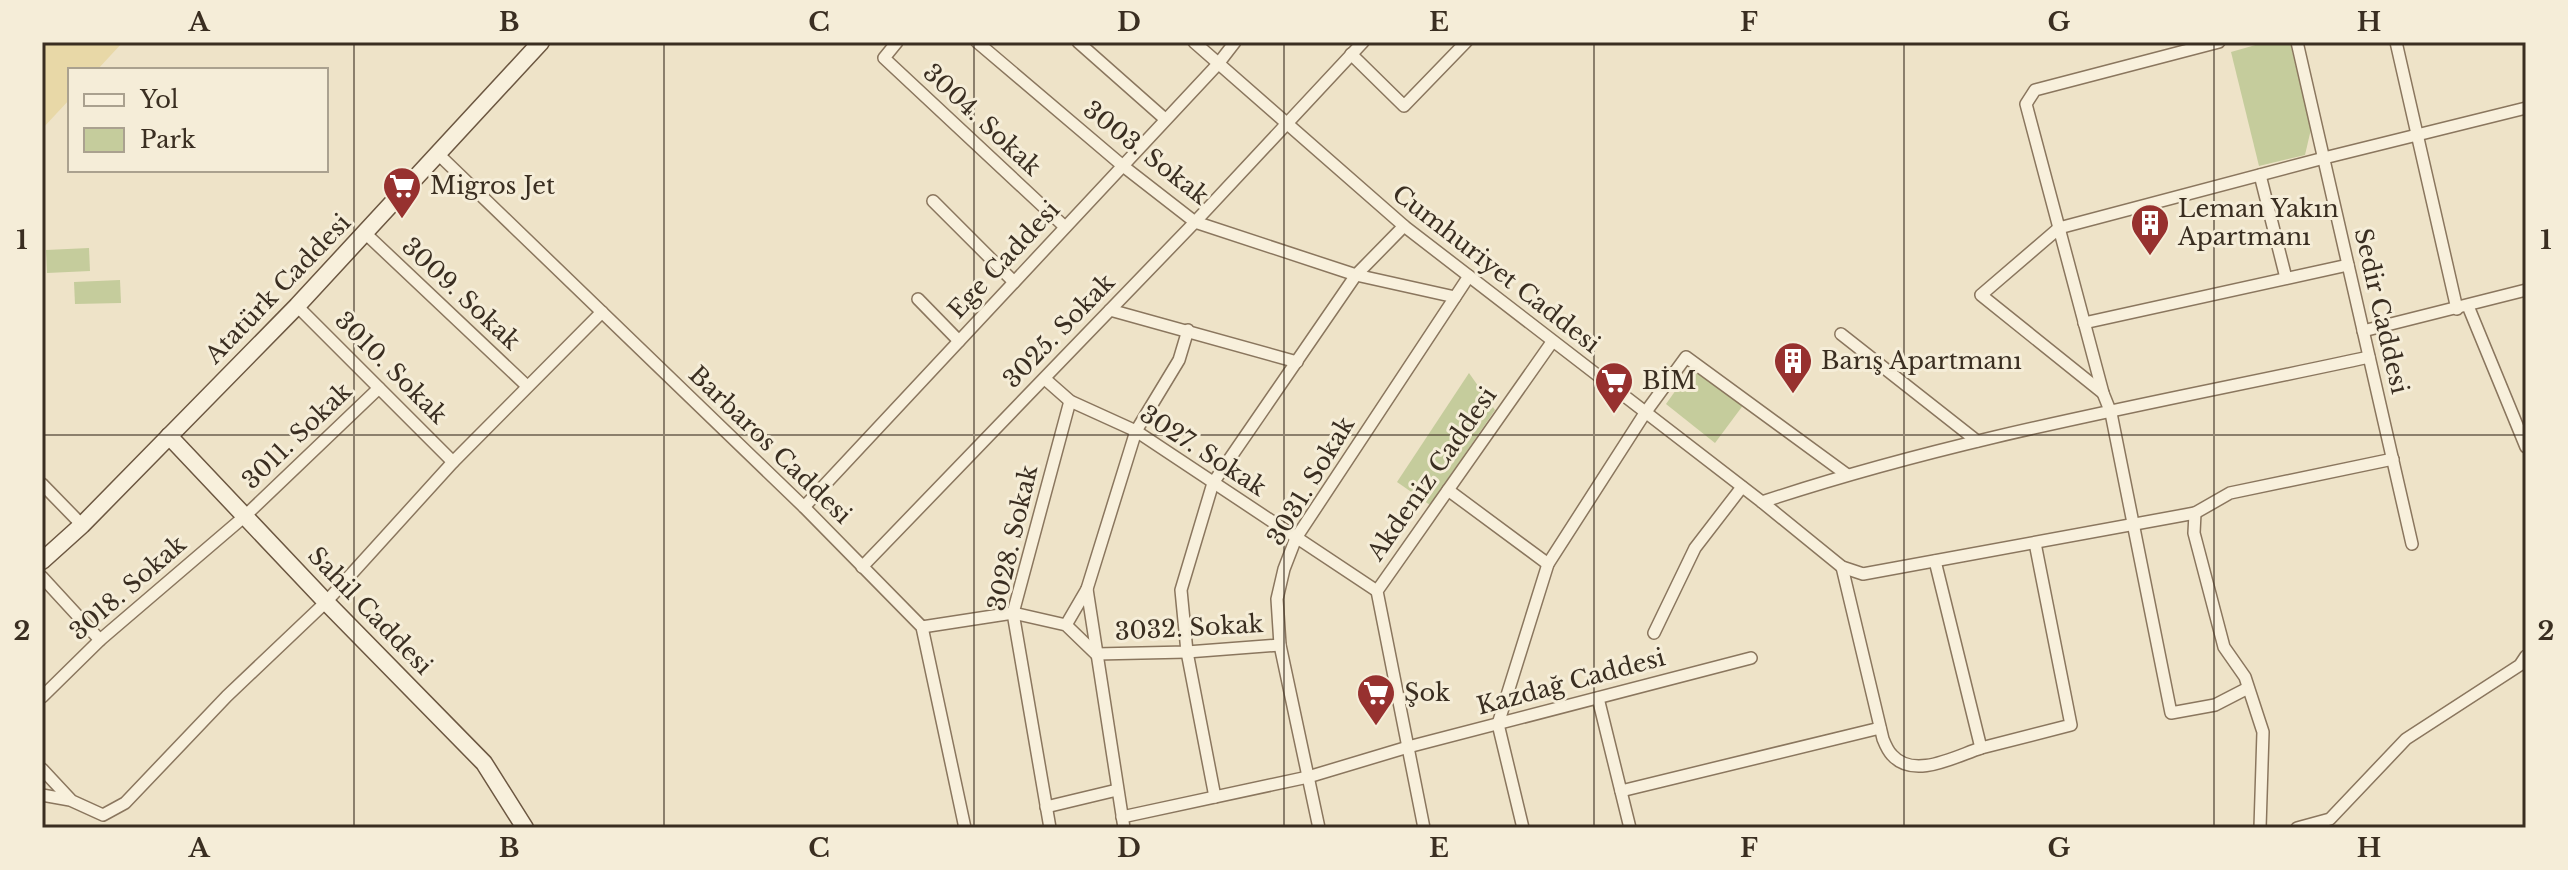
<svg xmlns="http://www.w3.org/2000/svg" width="2568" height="870" viewBox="0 0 2568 870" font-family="'Libre Baskerville',serif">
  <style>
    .green { fill: #c5cc9c }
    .sand { fill: #e8d8a7 }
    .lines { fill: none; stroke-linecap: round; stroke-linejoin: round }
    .street-casing { stroke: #8a765e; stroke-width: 14 }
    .secondary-casing { stroke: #6c5741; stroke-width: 19 }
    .street { stroke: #f8f0dc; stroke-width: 11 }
    .secondary { stroke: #f8f0dc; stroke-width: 16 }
    .grid { fill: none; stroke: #3a2e21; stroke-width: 2; stroke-opacity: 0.55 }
    .labels { text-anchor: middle; stroke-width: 6; stroke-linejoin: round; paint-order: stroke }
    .street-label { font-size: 24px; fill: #3a2e21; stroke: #f5edd8 }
    .poi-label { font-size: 24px; fill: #3a2e21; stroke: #f5edd8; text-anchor: start }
    .neatline { fill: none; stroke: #3a2e21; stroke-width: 3 }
    .grid-label { font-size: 26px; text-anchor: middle; font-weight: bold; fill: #3a2e21 }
  </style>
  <rect width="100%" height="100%" fill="#eee3c8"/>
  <!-- green -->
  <g class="green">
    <polygon points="2266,42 2290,42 2311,129 2305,155 2259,166 2231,52"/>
    <polygon points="89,248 90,271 47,273 46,250"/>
    <polygon points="120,280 121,303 75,304 74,282"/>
    <polygon points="1693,366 1744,404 1715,443 1666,404"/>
    <polygon points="1469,373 1495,410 1430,505 1397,482"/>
  </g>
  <!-- sand -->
  <polygon class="sand" points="42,42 123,42 97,70 70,70 70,99 42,129"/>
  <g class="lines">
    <!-- street casing -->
    <g class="street-casing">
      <g id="street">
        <polyline points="897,42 884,58 1065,227"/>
        <polyline points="977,42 1123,166 1195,222 1356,275 1455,297"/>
        <polyline points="1078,42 1165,119"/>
        <path d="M 1194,42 L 1404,226 L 1762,502 C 1960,436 2166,401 2369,357"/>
        <polyline points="2219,42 2035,90 2026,104 2103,393 2111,413 2171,713 2215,705 2248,688"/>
        <polyline points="2297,42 2412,544"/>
        <polyline points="2396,42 2457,309"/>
        <polyline points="1351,54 1404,106 1466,42"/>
        <polyline points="437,153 804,507 922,627 965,828"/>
        <polyline points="2260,175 2286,278"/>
        <polyline points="933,201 1014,282"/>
        <polyline points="365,233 527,386"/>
        <polyline points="918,299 959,341"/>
        <polyline points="297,306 453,462"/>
        <polyline points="2468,306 2526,447"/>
        <polyline points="1110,310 1297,362"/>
        <polyline points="2084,323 2348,265"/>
        <polyline points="2363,331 2526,290"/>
        <polyline points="1841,334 1977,441"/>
        <polyline points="1045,379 1070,401 1136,431 1377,591"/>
        <polyline points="2103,393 1981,295 2059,228 2324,158 2526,108"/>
        <polyline points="42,484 82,525"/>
        <polyline points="1448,490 1548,564"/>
        <polyline points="1762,502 1842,567 1863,574 2195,513 2230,493 2393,459"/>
        <polyline points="804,507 1218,64 1235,42"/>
        <polyline points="2195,513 2194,533 2224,647 2245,677 2263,732 2260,828"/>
        <polyline points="1935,561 1981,748 2071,725 2035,543"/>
        <polyline points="862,567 1195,222 1363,42"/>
        <path d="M 1842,567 L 1883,739 C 1885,744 1888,751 1892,755 C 1914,780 1956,756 1981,748"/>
        <polyline points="42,577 100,640"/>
        <polyline points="1087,589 1124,828"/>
        <polyline points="1066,625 1087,589 1136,431 1179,360 1188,330"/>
        <polyline points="922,627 1013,613 1066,625 1096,654 1187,652 1280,645"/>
        <polyline points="1654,633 1695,548 1742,487"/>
        <polyline points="42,697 100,640 245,516 379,388"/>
        <polyline points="1598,698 1630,828"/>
        <polyline points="42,769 70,799"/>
        <polyline points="1621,791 1880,728"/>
        <polyline points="42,795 70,800 103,815 125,803 227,696 326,602 453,462 602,312"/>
        <polyline points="1215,797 1187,652 1181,590 1213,483 1356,275 1404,226"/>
        <polyline points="1046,807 1117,790"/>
        <polyline points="1122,817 1308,777 1408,747 1751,658"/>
        <polyline points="1050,828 1013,613 1070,401"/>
        <polyline points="1319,828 1280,645 1277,599 1284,569 1296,538 1469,276"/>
        <polyline points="1424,828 1377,591 1552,342"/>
        <polyline points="1523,828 1498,724 1548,564 1645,413 1686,357 1846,474"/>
        <polyline points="2297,828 2330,819 2406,739 2520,665 2526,656"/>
      </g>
    </g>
    <!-- secondary casing -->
    <g class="secondary-casing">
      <g id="secondary">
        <polyline points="169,436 326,602 484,763 525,828"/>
        <polyline points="42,561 82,525 297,306 541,42"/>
      </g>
    </g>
    <!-- street -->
    <use href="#street" class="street"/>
    <!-- secondary -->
    <use href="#secondary" class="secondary"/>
  </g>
  <!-- grid -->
  <path class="grid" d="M 354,42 L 354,828M 664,42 L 664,828M 974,42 L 974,828M 1284,42 L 1284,828M 1594,42 L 1594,828M 1904,42 L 1904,828M 2214,42 L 2214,828M 42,435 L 2526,435"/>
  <!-- icons -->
  <defs>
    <g id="supermarket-pin" transform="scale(2)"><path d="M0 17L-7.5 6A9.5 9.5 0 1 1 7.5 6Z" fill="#97312f" stroke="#f5edd8"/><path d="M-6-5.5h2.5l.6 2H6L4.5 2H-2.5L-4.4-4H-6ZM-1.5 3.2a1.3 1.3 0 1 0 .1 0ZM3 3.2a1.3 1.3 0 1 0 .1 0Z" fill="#fff"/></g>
    <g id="building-pin" transform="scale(2)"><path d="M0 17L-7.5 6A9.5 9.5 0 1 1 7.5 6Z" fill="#97312f" stroke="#f5edd8"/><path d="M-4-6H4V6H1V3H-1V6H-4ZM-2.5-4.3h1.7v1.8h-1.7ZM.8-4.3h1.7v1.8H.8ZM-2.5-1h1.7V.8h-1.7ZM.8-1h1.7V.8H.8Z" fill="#fff"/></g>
  </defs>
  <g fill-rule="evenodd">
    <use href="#supermarket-pin" x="402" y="186"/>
    <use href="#building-pin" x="2150" y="223"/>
    <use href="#building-pin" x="1793" y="361"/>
    <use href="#supermarket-pin" x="1614" y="381"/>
    <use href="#supermarket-pin" x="1376" y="693"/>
  </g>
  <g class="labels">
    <!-- street labels -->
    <g class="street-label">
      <text transform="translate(982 120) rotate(43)" y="8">3004. Sokak</text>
      <text transform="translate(1146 153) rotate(38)" y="8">3003. Sokak</text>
      <text transform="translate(1004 260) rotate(-47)" y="8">Ege Caddesi</text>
      <text transform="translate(1496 269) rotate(38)" y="8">Cumhuriyet Caddesi</text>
      <text transform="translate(278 289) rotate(-46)" y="8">Atatürk Caddesi</text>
      <text transform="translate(461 294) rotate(43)" y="8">3009. Sokak</text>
      <text transform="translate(2381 311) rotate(77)" y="8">Sedir Caddesi</text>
      <text transform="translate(1059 331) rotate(-46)" y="8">3025. Sokak</text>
      <text transform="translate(391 368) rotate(45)" y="8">3010. Sokak</text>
      <text transform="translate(297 436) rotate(-44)" y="8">3011. Sokak</text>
      <text transform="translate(770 445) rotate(44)" y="8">Barbaros Caddesi</text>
      <text transform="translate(1203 451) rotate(33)" y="8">3027. Sokak</text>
      <text transform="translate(1432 474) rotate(-55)" y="8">Akdeniz Caddesi</text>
      <text transform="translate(1311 481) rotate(-59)" y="8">3031. Sokak</text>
      <text transform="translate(1013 538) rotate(-77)" y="8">3028. Sokak</text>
      <text transform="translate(128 588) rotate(-41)" y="8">3018. Sokak</text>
      <text transform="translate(370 611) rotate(46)" y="8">Sahil Caddesi</text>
      <text transform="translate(1189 628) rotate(-3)" y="8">3032. Sokak</text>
      <text transform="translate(1571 682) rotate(-15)" y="8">Kazdağ Caddesi</text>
    </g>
    <!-- poi labels -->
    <g class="poi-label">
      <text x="430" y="194">Migros Jet</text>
      <text x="2178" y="217">Leman Yakın<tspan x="2178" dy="28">Apartmanı</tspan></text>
      <text x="1821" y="369">Barış Apartmanı</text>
      <text x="1642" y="389">BİM</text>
      <text x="1404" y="701">Şok</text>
    </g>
  </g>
  <!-- border -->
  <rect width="2568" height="870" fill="none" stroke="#f5edd8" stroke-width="88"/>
  <!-- legend -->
  <rect x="68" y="68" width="260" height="104" fill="#f5edd8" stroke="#aaa18f" stroke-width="2"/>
  <rect x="84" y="94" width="40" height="12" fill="#f8f0dc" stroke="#aaa18f" stroke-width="2"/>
  <text x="140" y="108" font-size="24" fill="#3a2e21">Yol</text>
  <rect x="84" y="128" width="40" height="24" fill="#c5cc9c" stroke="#aaa18f" stroke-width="2"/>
  <text x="140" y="148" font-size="24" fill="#3a2e21">Park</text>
  <rect x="44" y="44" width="2480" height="782" class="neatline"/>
  <g class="grid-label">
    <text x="199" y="31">A</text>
    <text x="509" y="31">B</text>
    <text x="819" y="31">C</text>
    <text x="1129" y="31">D</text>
    <text x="1439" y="31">E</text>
    <text x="1749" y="31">F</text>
    <text x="2059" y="31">G</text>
    <text x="2369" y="31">H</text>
    <text x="22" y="249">1</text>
    <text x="2546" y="249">1</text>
    <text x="22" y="640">2</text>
    <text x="2546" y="640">2</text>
    <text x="199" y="857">A</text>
    <text x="509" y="857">B</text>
    <text x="819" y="857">C</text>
    <text x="1129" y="857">D</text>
    <text x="1439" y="857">E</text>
    <text x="1749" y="857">F</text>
    <text x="2059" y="857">G</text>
    <text x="2369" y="857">H</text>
  </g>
</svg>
